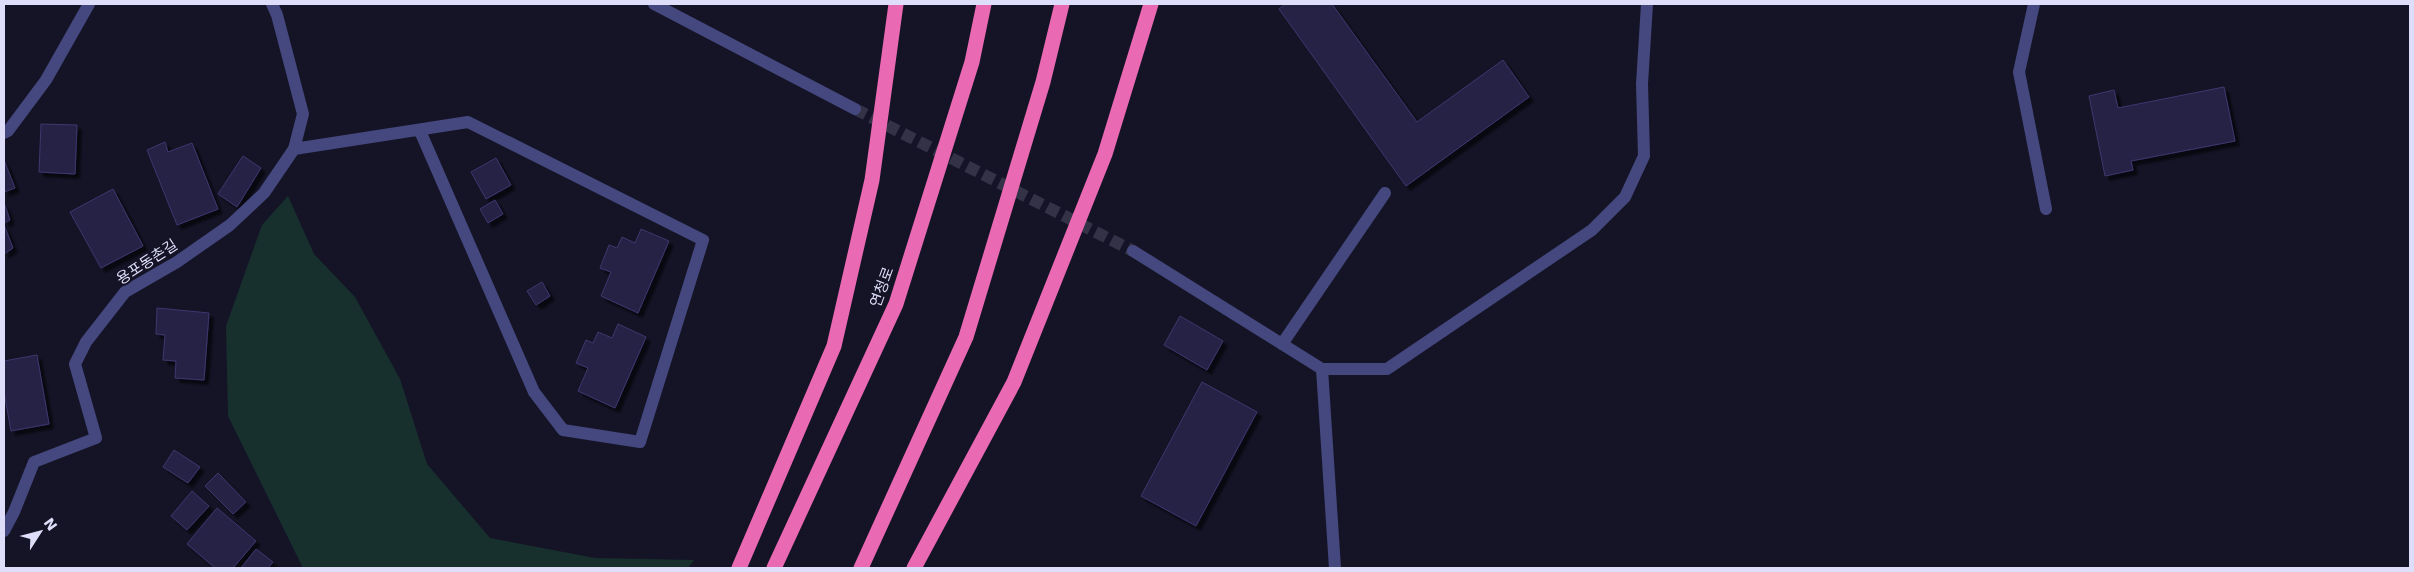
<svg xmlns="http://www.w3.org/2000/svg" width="2414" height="572" viewBox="0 0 2414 572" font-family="'DejaVu Sans','Noto Sans KR',sans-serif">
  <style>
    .green { fill: #17302d }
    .building { fill: #262245; stroke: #3d376e; filter: url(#shadow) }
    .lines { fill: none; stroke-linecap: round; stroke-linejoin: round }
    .minor-tunnel { stroke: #333247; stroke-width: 12; stroke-dasharray: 12 6; stroke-linecap: butt }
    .minor { stroke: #45487f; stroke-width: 12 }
    .highway { stroke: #ea69b3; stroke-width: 15 }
    .labels { text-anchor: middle; stroke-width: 4.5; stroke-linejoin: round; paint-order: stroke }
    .street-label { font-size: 15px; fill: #dfdefa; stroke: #151427 }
  </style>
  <defs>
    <filter id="shadow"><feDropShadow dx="4.5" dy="4.5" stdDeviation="1" flood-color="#0009"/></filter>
  </defs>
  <rect width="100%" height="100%" fill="#151427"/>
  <!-- green -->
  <polygon class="green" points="288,196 314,254 355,297 400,379 427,464 490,538 595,558 694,560 688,568 303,568 228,416 226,326 262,225"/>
  <!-- building -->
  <g class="building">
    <polygon points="1286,4 1332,4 1417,122 1503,60 1529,97 1406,186 1279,9"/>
    <polygon points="2224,87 2235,141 2131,161 2133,170 2105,176 2089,96 2114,90 2118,108"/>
    <polygon points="41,124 77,125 75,174 39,172"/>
    <polygon points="165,142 168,152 192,143 218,209 177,225 147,150"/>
    <polygon points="243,156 261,168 237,207 218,194"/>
    <polygon points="496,158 511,185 486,199 471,172"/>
    <polygon points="4,160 15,188 4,192"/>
    <polygon points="113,189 143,246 101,268 70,212"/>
    <polygon points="495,200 503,214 488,223 480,209"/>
    <polygon points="4,203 10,220 4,223"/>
    <polygon points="4,225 13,248 4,254"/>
    <polygon points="641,229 669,241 638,313 601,296 611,272 600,268 609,245 617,248 622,237 635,243"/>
    <polygon points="542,282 550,296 536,305 527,291"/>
    <polygon points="157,308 209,313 204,380 175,378 176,361 163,360 165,335 156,334"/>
    <polygon points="1180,316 1223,341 1207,370 1164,345"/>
    <polygon points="618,324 646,337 615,408 578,391 588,368 576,363 586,340 593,343 598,332 612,338"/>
    <polygon points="37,355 49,424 11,431 4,392 4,361"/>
    <polygon points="1202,382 1257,412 1196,526 1141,496"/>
    <polygon points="174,450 200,467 188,483 163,467"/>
    <polygon points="218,473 246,502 233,514 205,486"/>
    <polygon points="192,491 209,506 187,530 171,516"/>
    <polygon points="217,508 256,541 233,568 215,568 187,544"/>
    <polygon points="256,549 273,562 268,568 241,568"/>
  </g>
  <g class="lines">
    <!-- minor-tunnel -->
    <polyline class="minor-tunnel" points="855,109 1133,251"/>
    <!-- minor -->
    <g class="minor">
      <polyline points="654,4 855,109"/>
      <polyline points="2034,4 2019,72 2046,209"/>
      <polyline points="4,133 8,131 46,80 89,4"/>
      <polyline points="294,149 468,122 703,240 640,442 563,430 534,392 420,131"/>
      <polyline points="1133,251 1322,369 1387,369 1592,230 1625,197 1644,156 1642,84 1647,4"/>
      <polyline points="1282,344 1385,193"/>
      <polyline points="1322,369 1335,568"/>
      <polyline points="4,531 14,512 34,462 96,438 75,364 86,342 125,292 177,262 230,225 264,193 294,149 303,114 277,15 272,4"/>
    </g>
    <!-- highway -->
    <g class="highway">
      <polyline points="739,568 834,346 872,180 896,4"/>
      <polyline points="774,568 896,304 972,62 984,4"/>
      <polyline points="861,568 966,337 1043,82 1062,4"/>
      <polyline points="914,568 1014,382 1105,154 1151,4"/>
    </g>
  </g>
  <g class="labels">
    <!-- street labels -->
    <g class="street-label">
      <text transform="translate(147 262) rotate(-33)" y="5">용포동촌길</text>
      <text transform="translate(882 287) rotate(-70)" y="5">연청로</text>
    </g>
  </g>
  <!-- border -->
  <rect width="2414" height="572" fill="none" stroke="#dfdefa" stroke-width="10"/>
  <!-- north arrow -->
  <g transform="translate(40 532) rotate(54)" stroke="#151427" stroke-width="4" paint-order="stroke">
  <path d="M0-4L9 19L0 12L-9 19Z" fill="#dfdefa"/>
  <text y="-8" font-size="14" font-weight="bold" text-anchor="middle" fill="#dfdefa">N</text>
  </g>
</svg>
